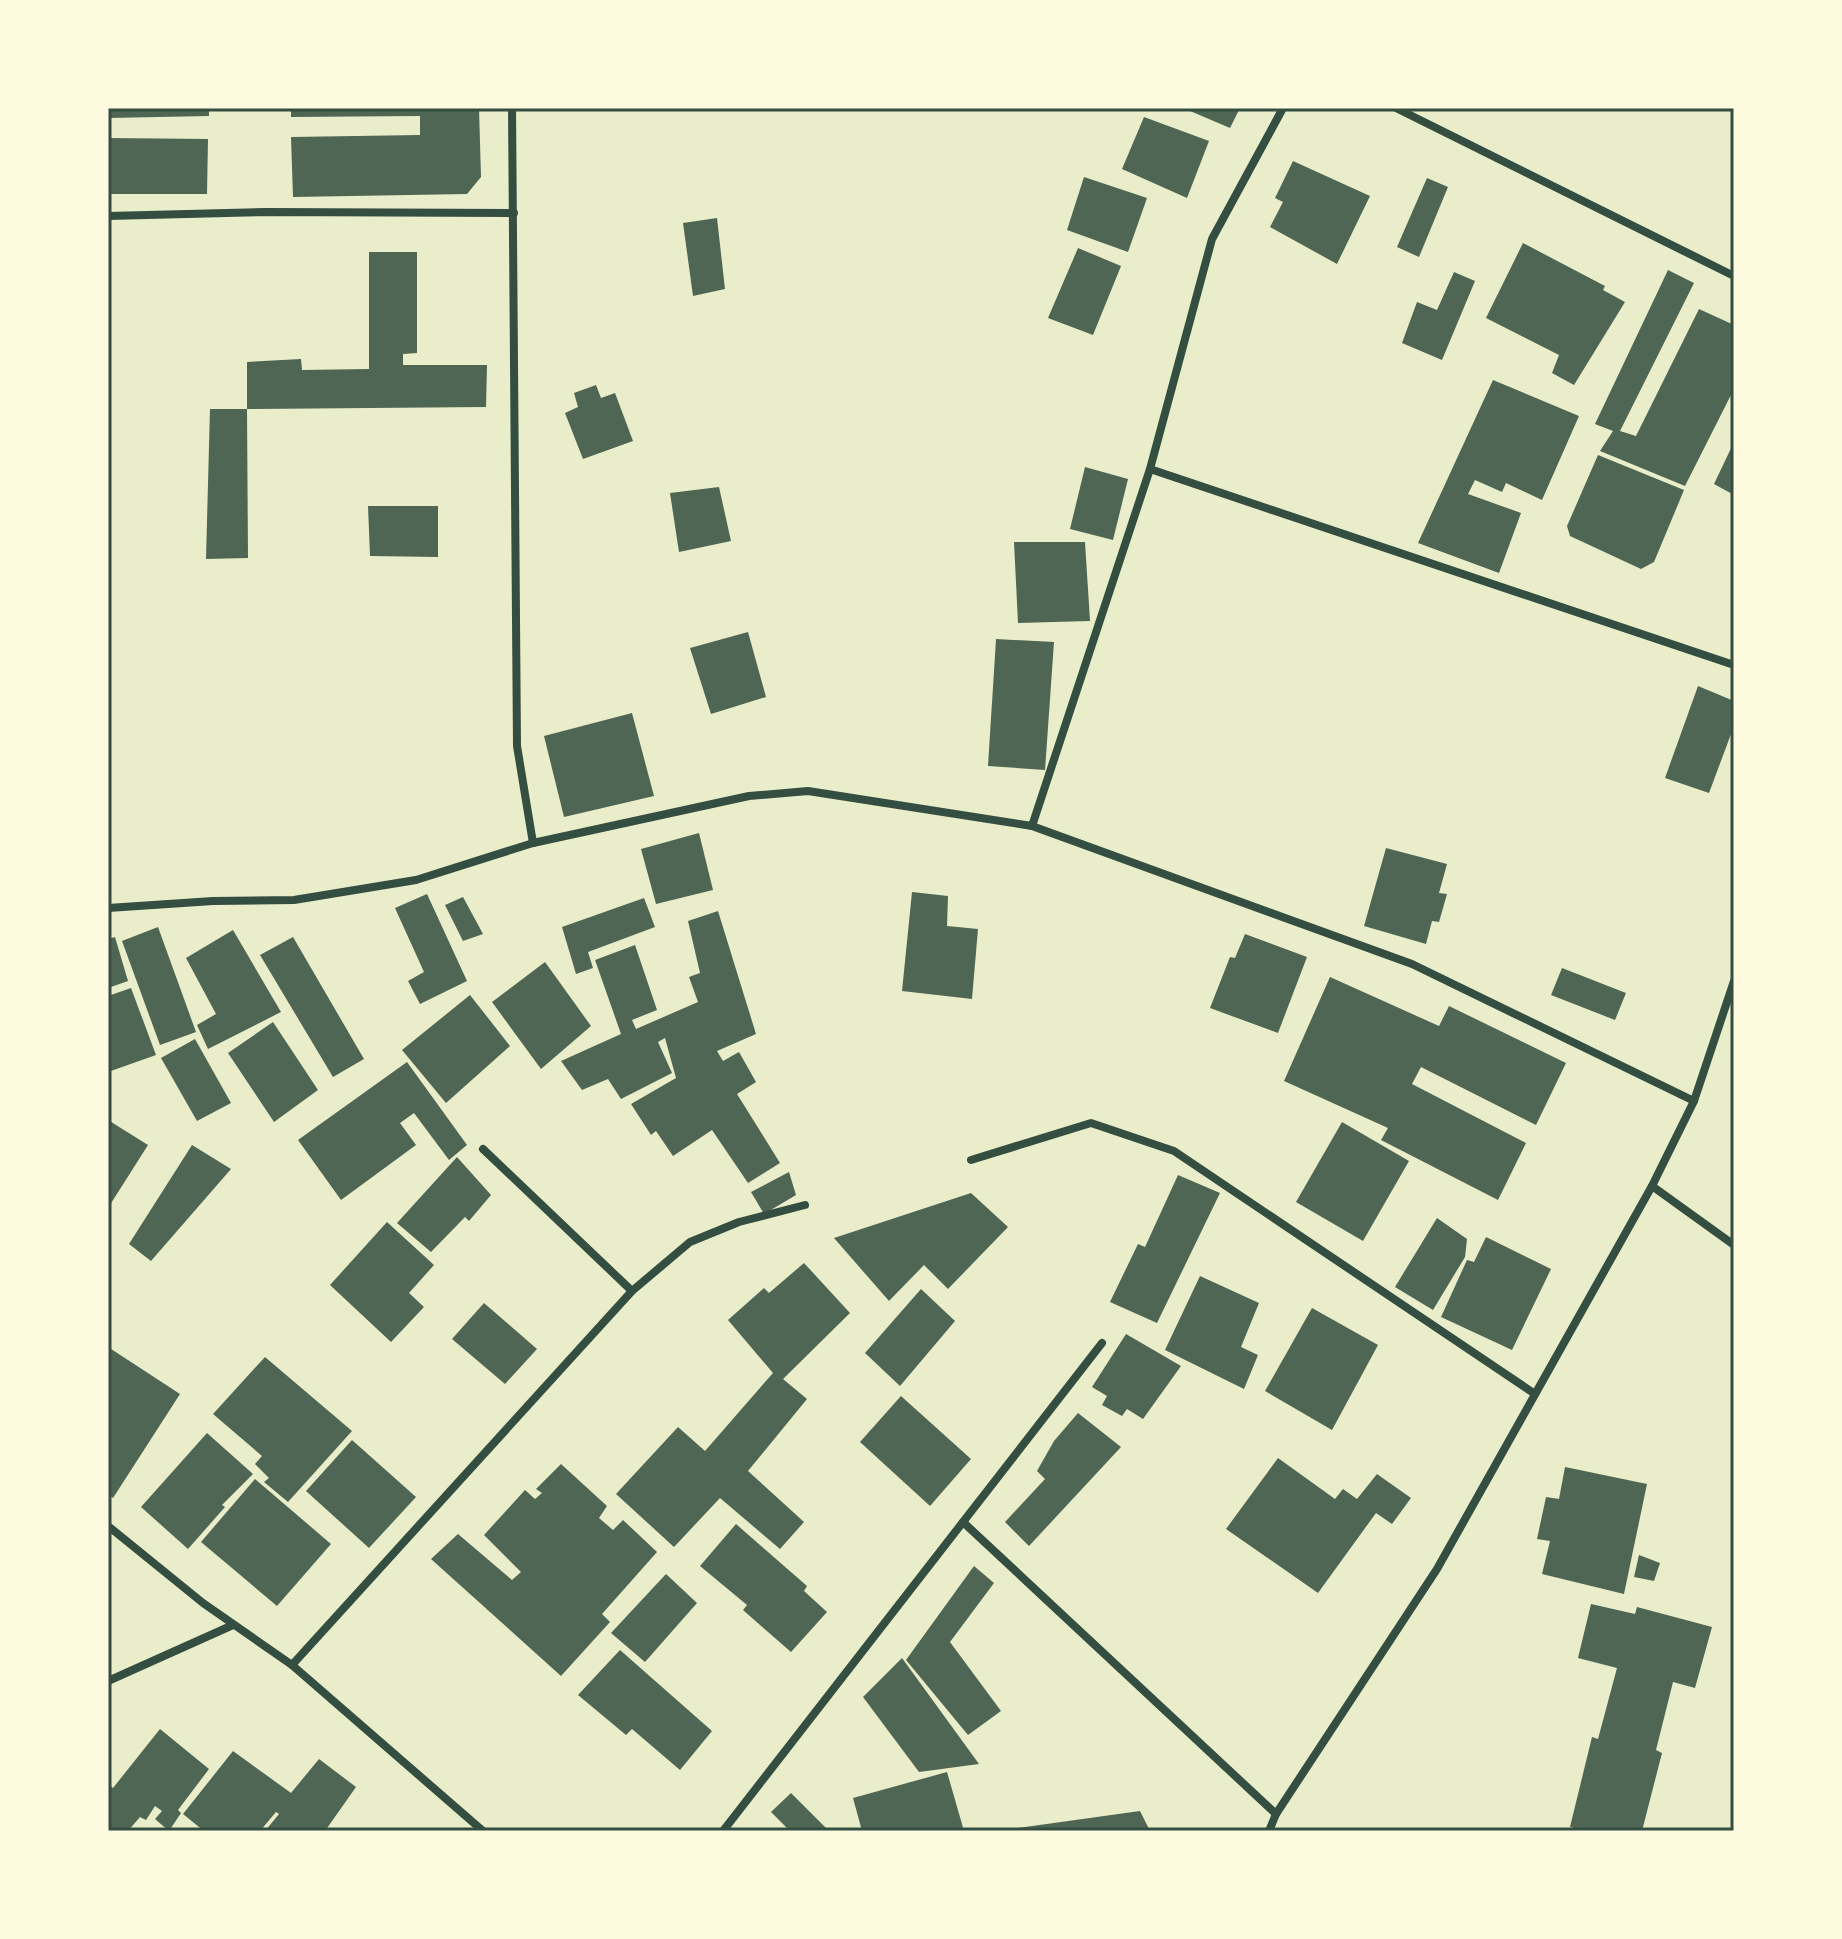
<svg xmlns="http://www.w3.org/2000/svg" width="1842" height="1939" viewBox="0 0 1842 1939" font-family="'Fira Sans',sans-serif">
  <style>
    .building { fill: #4f6655 }
    .lines { fill: none; stroke-linecap: round; stroke-linejoin: round }
    .minor { stroke: #344e41; stroke-width: 8 }
    .neatline { fill: none; stroke: #344e41; stroke-width: 3 }
  </style>
  <rect width="100%" height="100%" fill="#e9edc9"/>
  <!-- building -->
  <g class="building">
    <polygon points="108,108 209,108 209,116 108,118"/>
    <polygon points="291,108 479,108 481,177 467,194 293,197 291,137 420,135 420,116 291,117"/>
    <polygon points="1183,108 1240,108 1230,128"/>
    <polygon points="1144,117 1209,141 1187,198 1122,169"/>
    <polygon points="108,138 208,139 207,194 108,194"/>
    <polygon points="1293,161 1370,196 1337,264 1270,227 1283,202 1275,198"/>
    <polygon points="1084,177 1147,198 1128,252 1067,230"/>
    <polygon points="1427,178 1448,187 1419,257 1397,247"/>
    <polygon points="717,218 725,289 693,296 683,223"/>
    <polygon points="1523,243 1605,286 1603,290 1625,302 1574,385 1552,373 1559,355 1486,318"/>
    <polygon points="1078,248 1121,266 1093,335 1048,318"/>
    <polygon points="369,252 417,252 417,353 403,354 403,365 487,365 486,407 247,409 247,362 301,359 302,370 369,369"/>
    <polygon points="1668,270 1694,283 1620,431 1636,436 1699,309 1734,325 1734,389 1685,486 1600,451 1613,431 1595,424"/>
    <polygon points="1454,272 1475,281 1442,360 1402,343 1417,302 1437,310"/>
    <polygon points="1493,380 1579,416 1542,500 1506,483 1502,492 1475,480 1468,494 1521,513 1499,573 1418,543"/>
    <polygon points="596,385 601,398 615,393 633,441 583,459 565,413 578,407 574,393"/>
    <polygon points="210,409 247,409 248,558 206,559"/>
    <polygon points="1734,442 1734,495 1714,484"/>
    <polygon points="1598,455 1684,490 1654,562 1641,569 1570,536 1567,526"/>
    <polygon points="1085,467 1128,479 1113,540 1070,529"/>
    <polygon points="719,487 731,541 679,552 670,493"/>
    <polygon points="368,506 438,506 438,557 370,556"/>
    <polygon points="1014,542 1085,542 1090,621 1018,623"/>
    <polygon points="748,632 766,697 711,714 690,648"/>
    <polygon points="996,639 1054,642 1045,770 988,766"/>
    <polygon points="1698,686 1734,701 1734,726 1709,793 1665,778"/>
    <polygon points="632,713 654,796 564,817 544,736"/>
    <polygon points="699,833 713,890 656,904 641,849"/>
    <polygon points="1386,848 1447,864 1439,893 1447,894 1439,922 1432,921 1426,944 1364,926"/>
    <polygon points="912,892 948,896 947,926 978,929 972,999 902,991"/>
    <polygon points="427,894 467,981 420,1004 408,981 424,972 395,908"/>
    <polygon points="463,897 483,934 463,941 445,905"/>
    <polygon points="644,898 655,927 588,952 593,968 576,974 562,927"/>
    <polygon points="718,911 756,1034 717,1051 723,1061 739,1052 756,1082 737,1094 780,1163 748,1183 712,1130 673,1156 656,1131 651,1135 631,1104 676,1078 665,1038 658,1042 672,1073 621,1099 608,1079 582,1090 561,1061 621,1034 595,960 635,945 657,1010 632,1020 636,1029 698,1002 689,977 700,973 688,921"/>
    <polygon points="158,927 196,1032 160,1045 122,941"/>
    <polygon points="233,930 281,1012 208,1049 197,1025 216,1014 186,958"/>
    <polygon points="1245,934 1307,957 1278,1033 1210,1008 1230,957 1235,958"/>
    <polygon points="115,937 128,981 108,988 108,939"/>
    <polygon points="293,937 364,1059 333,1077 260,955"/>
    <polygon points="545,962 591,1026 541,1069 492,1002"/>
    <polygon points="1562,968 1626,993 1615,1020 1551,995"/>
    <polygon points="1330,977 1439,1026 1449,1006 1566,1063 1536,1125 1421,1067 1412,1084 1526,1143 1498,1200 1381,1140 1388,1128 1284,1081"/>
    <polygon points="131,988 156,1055 108,1072 108,996"/>
    <polygon points="470,995 510,1046 446,1103 402,1050"/>
    <polygon points="273,1022 318,1090 274,1122 228,1053"/>
    <polygon points="195,1039 231,1103 197,1121 161,1058"/>
    <polygon points="407,1062 467,1145 449,1160 414,1113 400,1123 416,1145 341,1200 298,1140"/>
    <polygon points="108,1120 148,1145 108,1208"/>
    <polygon points="1342,1122 1409,1161 1363,1241 1296,1202"/>
    <polygon points="192,1145 231,1169 151,1261 129,1244"/>
    <polygon points="457,1157 491,1195 469,1221 465,1217 431,1252 397,1223"/>
    <polygon points="789,1172 796,1195 764,1214 751,1192"/>
    <polygon points="1178,1175 1220,1193 1157,1323 1110,1302 1138,1244 1145,1247"/>
    <polygon points="971,1193 1008,1227 948,1289 924,1265 889,1301 834,1238"/>
    <polygon points="1437,1218 1467,1239 1465,1257 1433,1310 1395,1287"/>
    <polygon points="387,1222 434,1265 409,1293 424,1307 391,1342 330,1285"/>
    <polygon points="1486,1237 1551,1269 1512,1350 1441,1317 1467,1260 1474,1262"/>
    <polygon points="804,1263 850,1313 783,1379 807,1399 748,1471 804,1522 780,1549 720,1498 674,1547 616,1494 678,1427 705,1451 773,1373 728,1320 764,1288 769,1293"/>
    <polygon points="1200,1276 1259,1303 1241,1347 1258,1355 1244,1389 1165,1350"/>
    <polygon points="921,1289 955,1321 900,1386 865,1353"/>
    <polygon points="484,1303 537,1349 505,1384 452,1339"/>
    <polygon points="1312,1308 1378,1345 1332,1430 1265,1391"/>
    <polygon points="1126,1334 1181,1366 1143,1419 1127,1409 1122,1416 1102,1405 1107,1396 1092,1387"/>
    <polygon points="108,1347 180,1394 113,1498 108,1494"/>
    <polygon points="265,1357 352,1431 288,1502 264,1482 269,1478 255,1464 262,1456 213,1414"/>
    <polygon points="901,1396 971,1459 930,1506 860,1442"/>
    <polygon points="1078,1413 1121,1447 1029,1546 1005,1522 1045,1479 1037,1471 1054,1441"/>
    <polygon points="207,1433 253,1474 222,1505 225,1507 188,1549 141,1507"/>
    <polygon points="352,1440 416,1497 369,1548 306,1491"/>
    <polygon points="1278,1458 1335,1499 1343,1489 1357,1499 1377,1474 1411,1498 1392,1524 1376,1513 1318,1593 1226,1529"/>
    <polygon points="561,1464 607,1506 599,1518 613,1530 623,1520 657,1552 602,1614 610,1622 561,1676 431,1559 458,1534 512,1580 521,1572 484,1535 525,1490 535,1499 542,1493 536,1489"/>
    <polygon points="1565,1467 1647,1484 1624,1594 1542,1574 1550,1541 1537,1539 1546,1497 1559,1499"/>
    <polygon points="255,1479 331,1544 277,1606 201,1542"/>
    <polygon points="736,1524 807,1586 804,1591 827,1612 791,1652 743,1610 747,1605 700,1566"/>
    <polygon points="1639,1555 1660,1563 1654,1581 1634,1577"/>
    <polygon points="974,1566 994,1583 950,1642 1001,1711 968,1735 906,1660"/>
    <polygon points="666,1574 697,1603 645,1662 611,1633"/>
    <polygon points="1591,1604 1635,1614 1637,1607 1712,1627 1695,1688 1673,1682 1656,1750 1662,1753 1642,1831 1587,1831 1570,1827 1592,1737 1598,1739 1617,1668 1578,1658"/>
    <polygon points="620,1650 712,1731 680,1770 632,1729 626,1735 578,1695"/>
    <polygon points="902,1658 979,1764 919,1772 863,1697"/>
    <polygon points="160,1729 209,1769 178,1810 181,1813 169,1831 155,1819 162,1811 155,1806 146,1820 140,1817 128,1831 108,1831 108,1784 113,1788"/>
    <polygon points="233,1751 291,1793 319,1759 356,1787 325,1831 265,1831 279,1814 276,1812 260,1831 204,1831 183,1814"/>
    <polygon points="947,1772 964,1831 862,1831 853,1798"/>
    <polygon points="791,1793 829,1831 790,1831 771,1812"/>
    <polygon points="1140,1811 1150,1831 1011,1831 1010,1829"/>
  </g>
  <g class="lines">
    <!-- minor -->
    <g class="minor">
      <polyline points="512,108 517,746 533,843"/>
      <polyline points="1283,108 1212,239 1150,469 1734,665"/>
      <polyline points="1396,108 1734,276"/>
      <polyline points="108,216 266,212 514,213"/>
      <polyline points="1032,826 1150,469"/>
      <polyline points="108,908 213,901 294,900 416,880 533,843 749,796 808,791 1032,826 1412,964 1694,1101"/>
      <polyline points="483,1149 632,1291"/>
      <polyline points="971,1160 1091,1123 1174,1151 1535,1394"/>
      <polyline points="1652,1186 1734,1245"/>
      <polyline points="963,1522 1276,1814"/>
      <polyline points="108,1526 203,1603 292,1665 483,1831"/>
      <polyline points="292,1665 632,1291 690,1242 739,1222 805,1205"/>
      <polyline points="108,1681 233,1625"/>
      <polyline points="723,1831 1102,1343"/>
      <polyline points="1269,1831 1276,1814 1437,1569 1652,1186 1694,1101 1734,981"/>
    </g>
  </g>
  <!-- border -->
  <rect width="1842" height="1939" fill="none" stroke="#fefae0" stroke-width="220"/>
  <rect x="110" y="110" width="1622" height="1719" class="neatline"/>
</svg>
